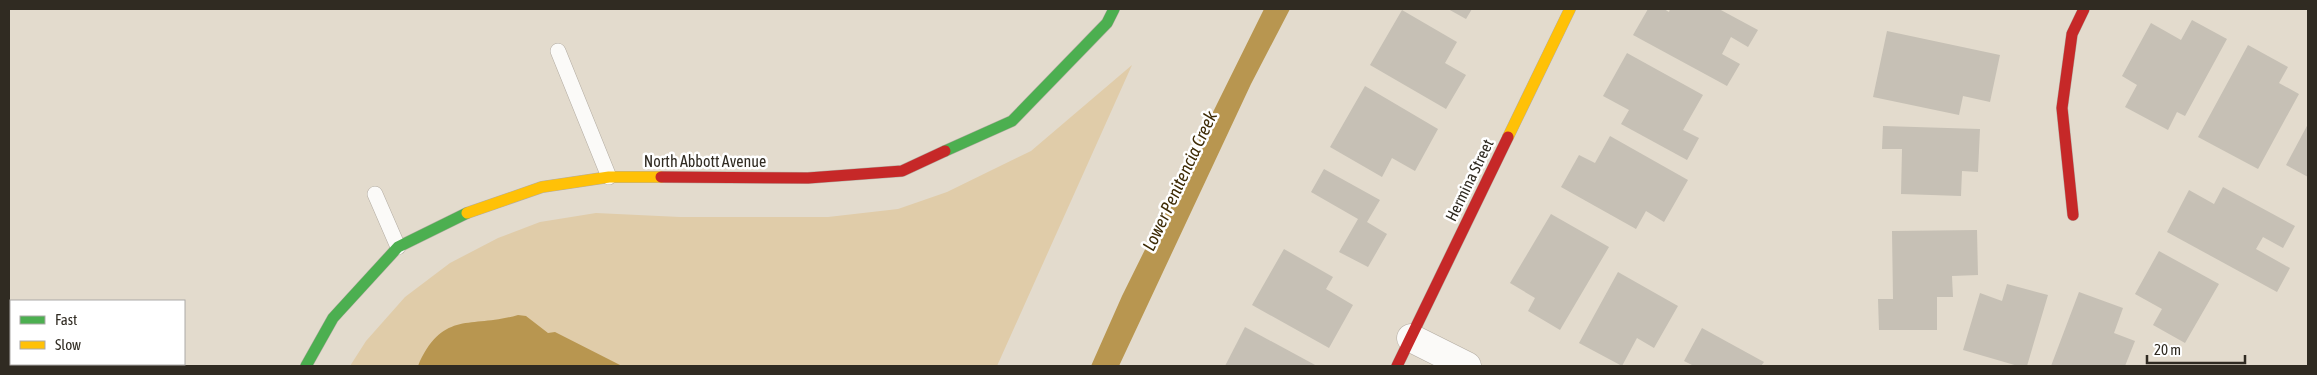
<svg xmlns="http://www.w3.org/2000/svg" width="2317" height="375" viewBox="0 0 2317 375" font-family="'Asap Condensed',sans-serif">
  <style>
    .green { fill: #e0cca9 }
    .water { fill: #b89650 }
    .building { fill: #c6c0b5 }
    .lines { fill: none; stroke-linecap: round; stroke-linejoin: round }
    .lane-casing { stroke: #b3aca2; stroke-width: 16 }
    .street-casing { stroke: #b3aca2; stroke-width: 29 }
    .fast-casing { stroke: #b3aca2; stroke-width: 12 }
    .slow-casing { stroke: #b3aca2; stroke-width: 12 }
    .jam-casing { stroke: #b3aca2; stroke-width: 12 }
    .lane { stroke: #fbfaf8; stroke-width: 15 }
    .street { stroke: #fbfaf8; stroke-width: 28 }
    .fast { stroke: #4caf50; stroke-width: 11 }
    .slow { stroke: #ffc107; stroke-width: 11 }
    .jam { stroke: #c62828; stroke-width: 11 }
    .labels { text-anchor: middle; stroke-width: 5; stroke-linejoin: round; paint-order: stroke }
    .street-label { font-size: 16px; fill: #302b22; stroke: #fff }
    .water-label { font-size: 18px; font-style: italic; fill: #3e2b05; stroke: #fff }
  </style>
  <rect width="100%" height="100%" fill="#e3dbcd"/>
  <!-- green -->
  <polygon class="green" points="1132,65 997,366 350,366 366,341 405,297 450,263 498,238 540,222 596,213 680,217 828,217 898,209 947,192 1031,151"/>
  <!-- water -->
  <g class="water">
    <polygon points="1264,9 1290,9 1251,84 1119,366 1091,366 1122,296"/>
    <path d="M 518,315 L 526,316 L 548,333 L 555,332 L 622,366 L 418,366 C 443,309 471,329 518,315 Z"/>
  </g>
  <!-- building -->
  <g class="building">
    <polygon points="1448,9 1472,9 1466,19"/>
    <polygon points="1648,9 1664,9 1669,12 1670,9 1719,9 1758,30 1748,47 1731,37 1722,54 1740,64 1727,86 1633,35"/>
    <polygon points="1402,10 1457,42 1445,63 1466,75 1446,109 1370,65"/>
    <polygon points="2192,20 2227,39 2185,116 2177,112 2168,130 2125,107 2137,85 2122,76 2151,23 2181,40"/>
    <polygon points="1887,31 2000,55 1990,102 1963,96 1959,115 1873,97"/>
    <polygon points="2248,45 2288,67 2279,83 2299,94 2258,169 2198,137"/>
    <polygon points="1627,53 1703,95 1683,130 1699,138 1687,160 1621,124 1629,110 1603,96"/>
    <polygon points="1365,86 1438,129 1415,171 1392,158 1382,177 1330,147"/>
    <polygon points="2308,124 2308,177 2286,165"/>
    <polygon points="1883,126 1980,129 1978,172 1962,171 1961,196 1901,194 1902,149 1882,149"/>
    <polygon points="1610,136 1688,180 1664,222 1646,211 1636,229 1561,187 1579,155 1595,163"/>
    <polygon points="1324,169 1380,200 1367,222 1387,234 1368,267 1339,252 1358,219 1311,192"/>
    <polygon points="2223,187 2295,226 2283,248 2263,237 2256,249 2290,268 2277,292 2167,232 2189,190 2214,204"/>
    <polygon points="1551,214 1609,247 1560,330 1528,311 1535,298 1510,283"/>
    <polygon points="1977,230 1978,275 1952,276 1953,297 1937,297 1937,330 1879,330 1878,299 1893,299 1892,231"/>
    <polygon points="1284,249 1333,277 1326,289 1353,305 1329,348 1252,305"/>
    <polygon points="2159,251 2219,284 2185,343 2153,325 2162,309 2135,294"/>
    <polygon points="1618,272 1678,306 1654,348 1637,338 1622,366 1579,343"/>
    <polygon points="2007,284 2048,295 2027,366 2018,366 1963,350 1980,293 2002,301"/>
    <polygon points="2079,292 2123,308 2114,333 2135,341 2125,366 2051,366"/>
    <polygon points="1245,327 1317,366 1225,366"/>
    <polygon points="1702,328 1764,362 1761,366 1694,366 1684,361"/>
  </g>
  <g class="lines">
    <!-- lane casing -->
    <g class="lane-casing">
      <g id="lane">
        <polyline points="558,51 609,177"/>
        <polyline points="375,194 398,247"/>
      </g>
    </g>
    <!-- street casing -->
    <g class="street-casing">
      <polyline id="street" points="1411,338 1467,366"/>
    </g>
    <!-- fast casing -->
    <g class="fast-casing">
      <g id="fast">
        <polyline points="945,151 1012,121 1107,23 1114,9"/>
        <polyline points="306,366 333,318 398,247 467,213"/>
      </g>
    </g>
    <!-- slow casing -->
    <g class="slow-casing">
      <g id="slow">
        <polyline points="1508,137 1570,9"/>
        <polyline points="467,213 542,187 609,177 661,177"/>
      </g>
    </g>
    <!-- jam casing -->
    <g class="jam-casing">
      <g id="jam">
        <polyline points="661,177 808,178 902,171 945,151"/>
        <polyline points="2073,215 2062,108 2072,34 2084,9"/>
        <polyline points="1397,366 1508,137"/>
      </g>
    </g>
    <!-- lane -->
    <use href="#lane" class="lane"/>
    <!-- street -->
    <use href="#street" class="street"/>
    <!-- fast -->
    <use href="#fast" class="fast"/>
    <!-- slow -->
    <use href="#slow" class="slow"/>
    <!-- jam -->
    <use href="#jam" class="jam"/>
  </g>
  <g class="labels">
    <!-- street labels -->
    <g class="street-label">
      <text x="705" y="167">North Abbott Avenue</text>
      <text transform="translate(1469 180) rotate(-64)" y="6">Hermina Street</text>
    </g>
    <!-- water labels -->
    <g class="water-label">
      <text transform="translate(1180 181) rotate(-65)" y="6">Lower Penitencia Creek</text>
    </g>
  </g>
  <!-- border -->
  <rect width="2317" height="375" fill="none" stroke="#302b22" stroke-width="20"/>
  <!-- legend -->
  <rect x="10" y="300" width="175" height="65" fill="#ffffff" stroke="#acaaa7"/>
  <rect x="20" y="316" width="25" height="8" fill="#4caf50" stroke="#acaaa7"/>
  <text x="55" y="325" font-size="15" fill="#302b22">Fast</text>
  <rect x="20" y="341" width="25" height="8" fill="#ffc107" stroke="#acaaa7"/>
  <text x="55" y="350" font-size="15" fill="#302b22">Slow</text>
  <!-- scale -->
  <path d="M2147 355v8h98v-8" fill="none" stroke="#302b22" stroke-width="2.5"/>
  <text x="2154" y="355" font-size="15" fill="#302b22" stroke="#ffffff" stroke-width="4" paint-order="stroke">20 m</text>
</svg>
